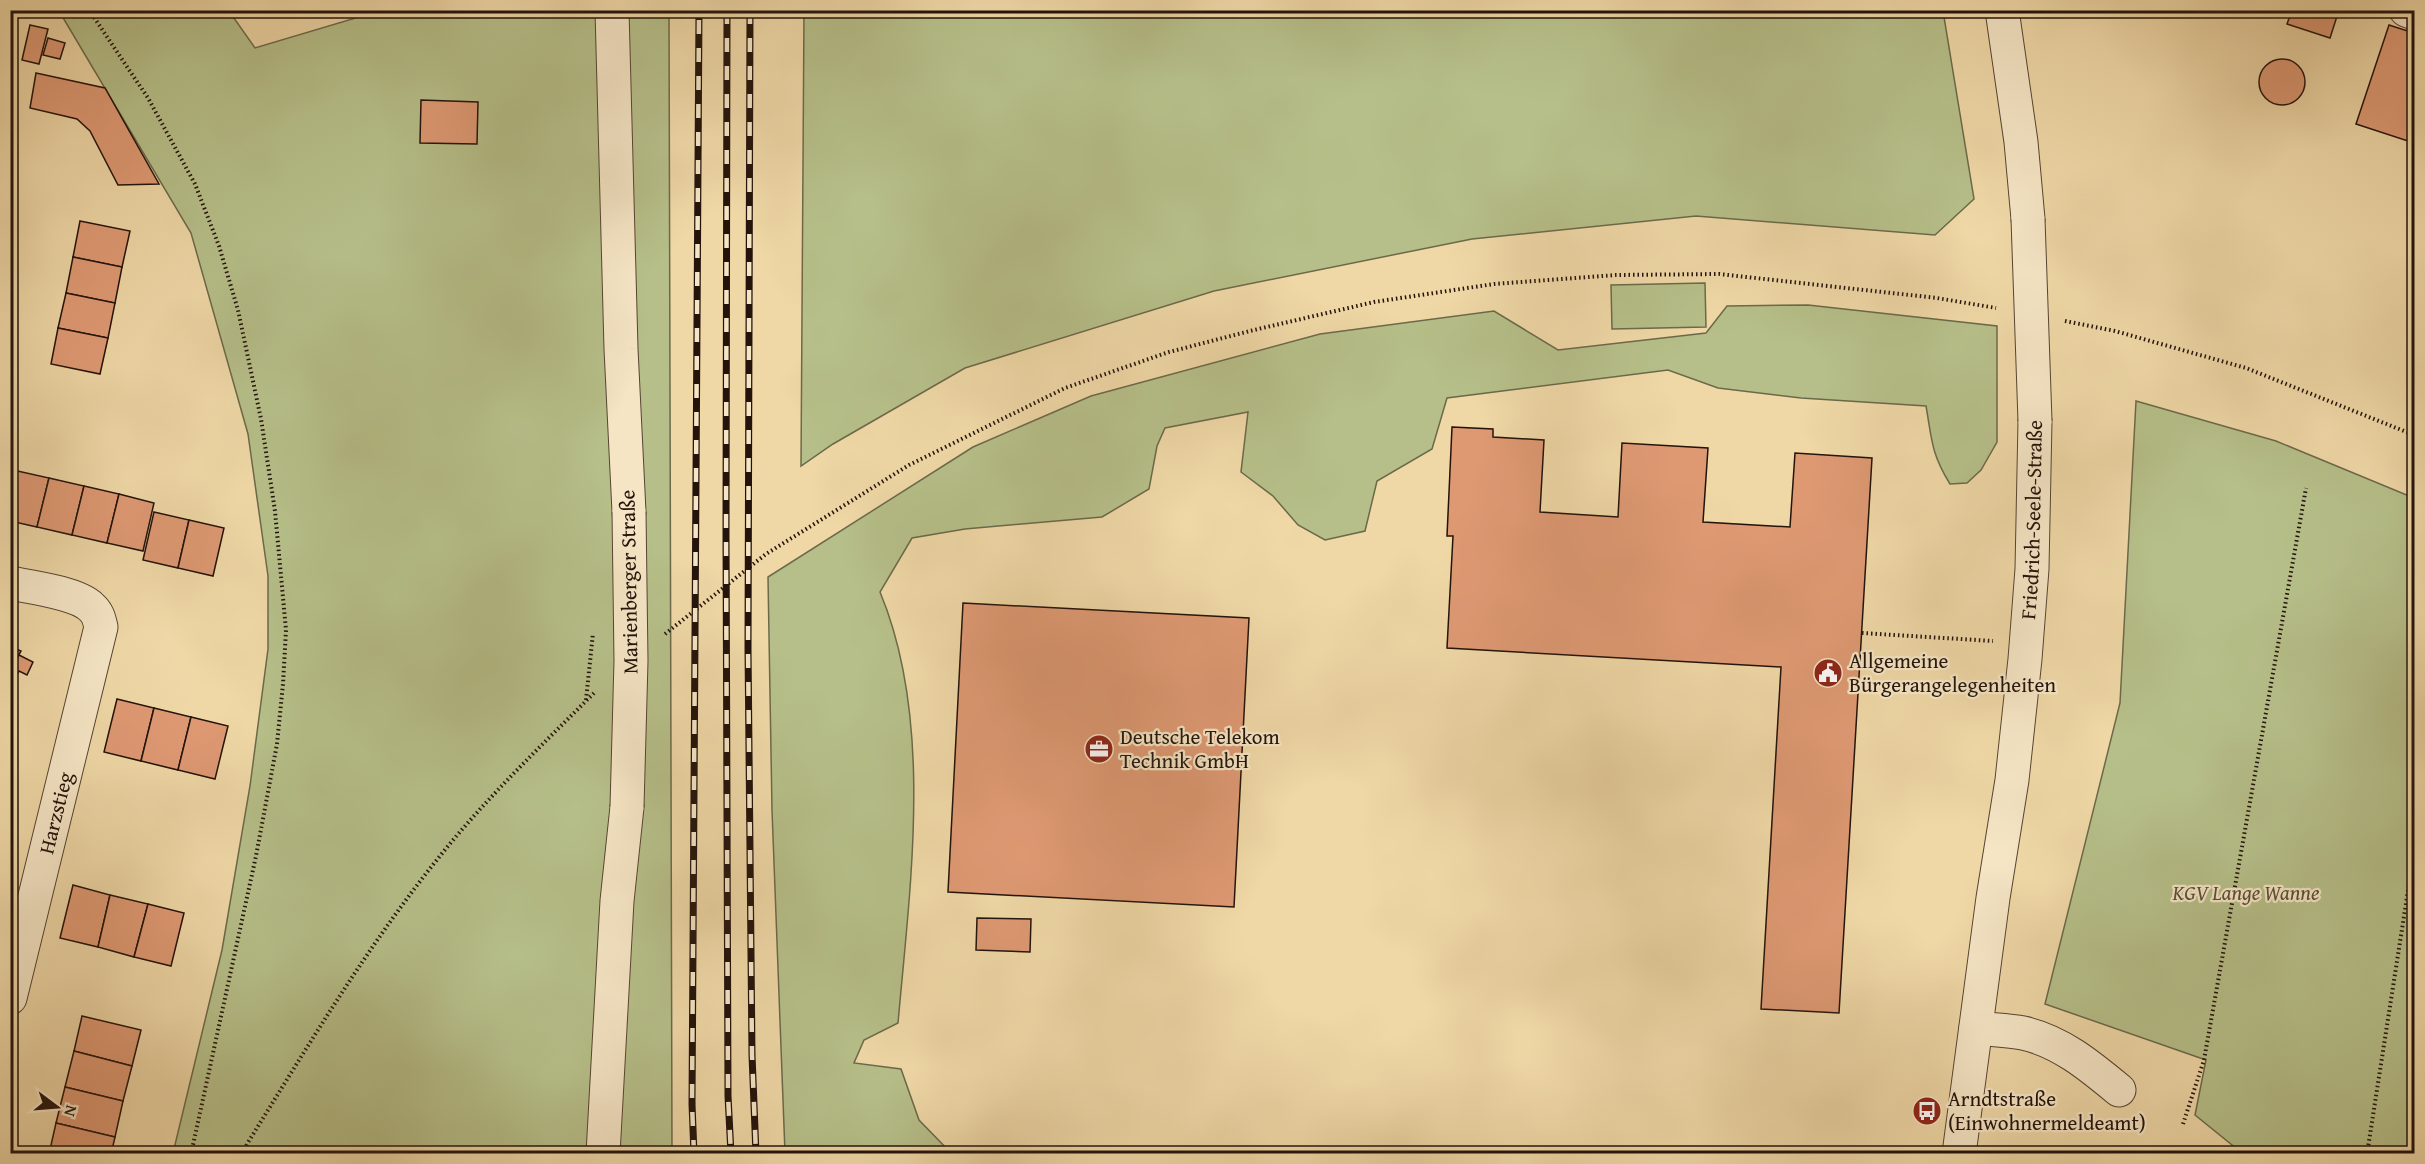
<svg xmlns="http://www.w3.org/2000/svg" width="2425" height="1164" viewBox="0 0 2425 1164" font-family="'Gentium Book Plus',serif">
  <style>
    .green { fill: #b6bf89; stroke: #6c694a; stroke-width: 1.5 }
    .building { fill: #de9973; stroke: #23130b; stroke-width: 1.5 }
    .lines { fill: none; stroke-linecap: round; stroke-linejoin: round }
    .minor-casing { stroke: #564432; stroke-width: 35 }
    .path { stroke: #23130b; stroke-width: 4; stroke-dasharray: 1.5 3; stroke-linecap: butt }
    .minor { stroke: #f5e5c5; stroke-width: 33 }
    .rail-casing { stroke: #23130b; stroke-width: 7 }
    .rail { stroke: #f5e5c5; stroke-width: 4.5; stroke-dasharray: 14; stroke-linecap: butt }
    .minor-bridge-casing { stroke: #564432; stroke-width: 35; stroke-linecap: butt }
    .minor-bridge { stroke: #f5e5c5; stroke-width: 33 }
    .labels { text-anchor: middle; stroke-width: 4.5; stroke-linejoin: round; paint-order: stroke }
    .street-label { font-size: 21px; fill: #23130b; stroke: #f5e5c5 }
    .poi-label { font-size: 21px; fill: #23130b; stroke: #f5e5c5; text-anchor: start }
    .park-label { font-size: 21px; font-style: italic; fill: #564f37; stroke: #f5e5c5 }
  </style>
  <rect width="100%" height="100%" fill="#efd7a6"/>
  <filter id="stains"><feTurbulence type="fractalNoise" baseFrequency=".00333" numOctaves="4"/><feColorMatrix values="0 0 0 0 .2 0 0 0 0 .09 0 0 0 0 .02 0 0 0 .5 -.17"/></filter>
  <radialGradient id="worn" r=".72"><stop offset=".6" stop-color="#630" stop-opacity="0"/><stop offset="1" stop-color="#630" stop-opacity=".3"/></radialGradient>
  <!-- green -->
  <g class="green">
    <polygon points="59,11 229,11 255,48 379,11 669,11 672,1153 173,1153 222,950 250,786 268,649 268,576 248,434 191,233"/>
    <polygon points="804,11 1943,11 1974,199 1935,235 1696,216 1472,239 1214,291 965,368 833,444 801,466"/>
    <polygon points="1705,283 1706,327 1612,329 1611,285"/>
    <path d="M 1808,305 L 1997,326 L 1997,442 L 1981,470 L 1967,483 L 1950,484 C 1931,453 1932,440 1926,406 L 1801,398 L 1718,388 L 1668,370 L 1447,398 L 1432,449 L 1377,481 L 1365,531 L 1325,540 L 1298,525 L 1273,496 L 1241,472 L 1248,412 L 1165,428 L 1157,446 L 1149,489 L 1102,517 L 965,529 L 912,538 L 880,592 C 934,721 910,886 898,1023 L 864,1040 L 854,1063 L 901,1069 L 919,1120 L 951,1153 L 785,1153 L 772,810 L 768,577 L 973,447 L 1091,396 L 1320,334 L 1494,311 L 1558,350 L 1706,333 L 1727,306 Z"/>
    <polygon points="2136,401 2276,441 2414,498 2414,1153 2242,1153 2195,1115 2206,1060 2045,1004 2120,703"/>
  </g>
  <!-- building -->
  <g class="building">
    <polygon points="2292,10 2339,10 2330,38 2287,24"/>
    <polygon points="30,25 48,29 39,64 22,60"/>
    <polygon points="2389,25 2414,33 2414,143 2356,124"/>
    <polygon points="48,38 65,43 60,59 43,55"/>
    <circle cx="2282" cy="82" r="23"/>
    <polygon points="36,73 105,88 159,184 118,185 90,131 77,119 30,108"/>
    <polygon points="421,100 478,102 477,144 420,143"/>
    <polygon points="80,221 130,231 122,267 73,257"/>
    <polygon points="73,257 122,267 115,303 66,293"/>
    <polygon points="66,293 115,303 108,338 58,328"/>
    <polygon points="58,328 108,338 100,374 51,364"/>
    <polygon points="1452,427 1493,429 1493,437 1544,440 1540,512 1618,517 1622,443 1708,448 1703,522 1790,527 1795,453 1872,458 1839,1013 1761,1009 1781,667 1447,648 1453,536 1447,536"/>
    <polygon points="13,470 49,478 37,527 10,521 10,480"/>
    <polygon points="49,478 84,486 72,535 37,527"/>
    <polygon points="84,486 119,494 107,543 72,535"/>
    <polygon points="119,494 154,503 143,551 107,543"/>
    <polygon points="154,512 189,520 178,568 143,560"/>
    <polygon points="189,520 224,528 213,576 178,568"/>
    <polygon points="963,603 1249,618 1234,907 948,892"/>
    <polygon points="10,646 21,651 10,670"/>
    <polygon points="19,655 33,662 27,675 19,671 13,683 10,681 10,672"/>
    <polygon points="117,699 154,708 141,761 104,752"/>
    <polygon points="154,708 191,717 178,770 141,761"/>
    <polygon points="191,717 228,726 215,779 178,770"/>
    <polygon points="73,885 110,895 98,947 60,938"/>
    <polygon points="110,895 148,904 134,957 98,947"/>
    <polygon points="148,904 184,913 171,966 134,957"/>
    <polygon points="977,918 1031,919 1030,952 976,950"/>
    <polygon points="82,1016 141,1030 132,1066 74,1051"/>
    <polygon points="74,1051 132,1066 123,1101 65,1087"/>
    <polygon points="65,1087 123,1101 115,1137 56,1123"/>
    <polygon points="56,1123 115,1137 111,1154 49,1154"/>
  </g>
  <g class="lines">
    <!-- minor casing -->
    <g class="minor-casing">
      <g id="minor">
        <polyline points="612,10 621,349 629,512"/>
        <polyline points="2002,10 2021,142 2028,219"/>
        <polyline points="2406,10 2414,13"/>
        <path d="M 10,583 C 31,587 77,593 91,607 C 98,613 99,619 101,627 L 10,998"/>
        <path d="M 1976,1028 C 1992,1030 2008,1030 2023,1033 C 2060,1041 2090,1066 2119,1090"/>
        <polyline points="603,1154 617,901 627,807"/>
        <path id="s1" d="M 1959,1154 L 1993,898 L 2012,780 L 2025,659 L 2032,569 L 2035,421"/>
      </g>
    </g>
    <!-- path -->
    <g class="path">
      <polyline points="89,10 148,98 195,184 219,246 238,310 261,419 275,511 286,630 283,684 277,744 256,856 191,1154"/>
      <polyline points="2065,321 2115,331 2246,368 2414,435"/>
      <polyline points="1862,633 1993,641"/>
      <polyline points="665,634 766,554 909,465 1065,388 1169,352 1254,330 1374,302 1494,284 1616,275 1719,274 1937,298 1996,308"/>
      <polyline points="586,700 593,633"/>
      <polyline points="2183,1124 2204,1060 2306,488"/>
      <path d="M 243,1154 L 247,1144 C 313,1038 378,928 459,833 C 502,783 549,738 595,692"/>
      <polyline points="2367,1154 2414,852"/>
    </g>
    <!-- minor -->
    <use href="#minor" class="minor"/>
    <!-- rail casing -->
    <g class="rail-casing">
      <g id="rail">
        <polyline points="727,10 726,534 728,1096 731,1154"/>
        <polyline points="750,10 748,648 752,1055 756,1154"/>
        <polyline points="694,1154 692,1104 699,10"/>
      </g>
    </g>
    <!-- rail -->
    <use href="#rail" class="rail"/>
    <!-- minor-bridge casing -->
    <g class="minor-bridge-casing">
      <g id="minor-bridge">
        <polyline points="2028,219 2035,421"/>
        <polyline points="627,807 631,661 629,512"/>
      </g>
    </g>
    <!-- minor-bridge -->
    <use href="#minor-bridge" class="minor-bridge"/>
  </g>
  <!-- icons -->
  <defs>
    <g id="civic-disc" transform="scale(1.5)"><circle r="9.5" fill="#8f2418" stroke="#f5e5c5"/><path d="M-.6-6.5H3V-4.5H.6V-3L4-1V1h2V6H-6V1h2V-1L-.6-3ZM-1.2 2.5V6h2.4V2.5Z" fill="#fff"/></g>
    <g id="office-disc" transform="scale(1.5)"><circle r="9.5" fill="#8f2418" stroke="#f5e5c5"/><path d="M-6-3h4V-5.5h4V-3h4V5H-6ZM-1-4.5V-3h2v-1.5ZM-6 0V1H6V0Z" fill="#fff"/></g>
    <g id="bus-disc" transform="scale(1.5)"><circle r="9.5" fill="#8f2418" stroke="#f5e5c5"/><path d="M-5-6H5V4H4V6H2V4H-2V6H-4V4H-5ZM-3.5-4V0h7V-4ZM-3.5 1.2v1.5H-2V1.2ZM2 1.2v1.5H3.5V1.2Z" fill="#fff"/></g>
  </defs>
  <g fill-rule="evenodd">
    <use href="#civic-disc" x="1828" y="673"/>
    <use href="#office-disc" x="1099" y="749"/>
    <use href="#bus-disc" x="1927" y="1111"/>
  </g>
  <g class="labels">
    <!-- street labels -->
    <g class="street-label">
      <text dy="7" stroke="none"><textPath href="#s1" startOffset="639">Friedrich-Seele-Straße</textPath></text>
      <text transform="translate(629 582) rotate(-91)" y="7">Marienberger Straße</text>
      <text transform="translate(56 813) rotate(-76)" y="7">Harzstieg</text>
    </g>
    <!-- poi labels -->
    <g class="poi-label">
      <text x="1849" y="668">Allgemeine<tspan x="1849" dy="24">Bürgerangelegenheiten</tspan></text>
      <text x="1120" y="744">Deutsche Telekom<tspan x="1120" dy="24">Technik GmbH</tspan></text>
      <text x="1948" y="1106">Arndtstraße<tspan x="1948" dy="24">(Einwohnermeldeamt)</tspan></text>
    </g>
    <!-- park labels -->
    <g class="park-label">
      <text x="2246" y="900">KGV Lange Wanne</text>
    </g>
  </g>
  <!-- margin -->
  <rect width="2425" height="1164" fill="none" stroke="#efd7a6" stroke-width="36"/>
  <rect x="12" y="12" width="2401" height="1140" fill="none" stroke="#23130b" stroke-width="3"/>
  <rect x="18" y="18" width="2389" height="1128" fill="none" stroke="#23130b" stroke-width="1.5"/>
  <!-- north arrow -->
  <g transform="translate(57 1107) rotate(106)" stroke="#f5e5c5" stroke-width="4.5" paint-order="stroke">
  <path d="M0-4.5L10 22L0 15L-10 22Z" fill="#23130b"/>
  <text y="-9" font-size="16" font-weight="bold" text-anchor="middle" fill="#23130b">N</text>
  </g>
  <rect width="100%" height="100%" filter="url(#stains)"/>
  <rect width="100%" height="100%" fill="url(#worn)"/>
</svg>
